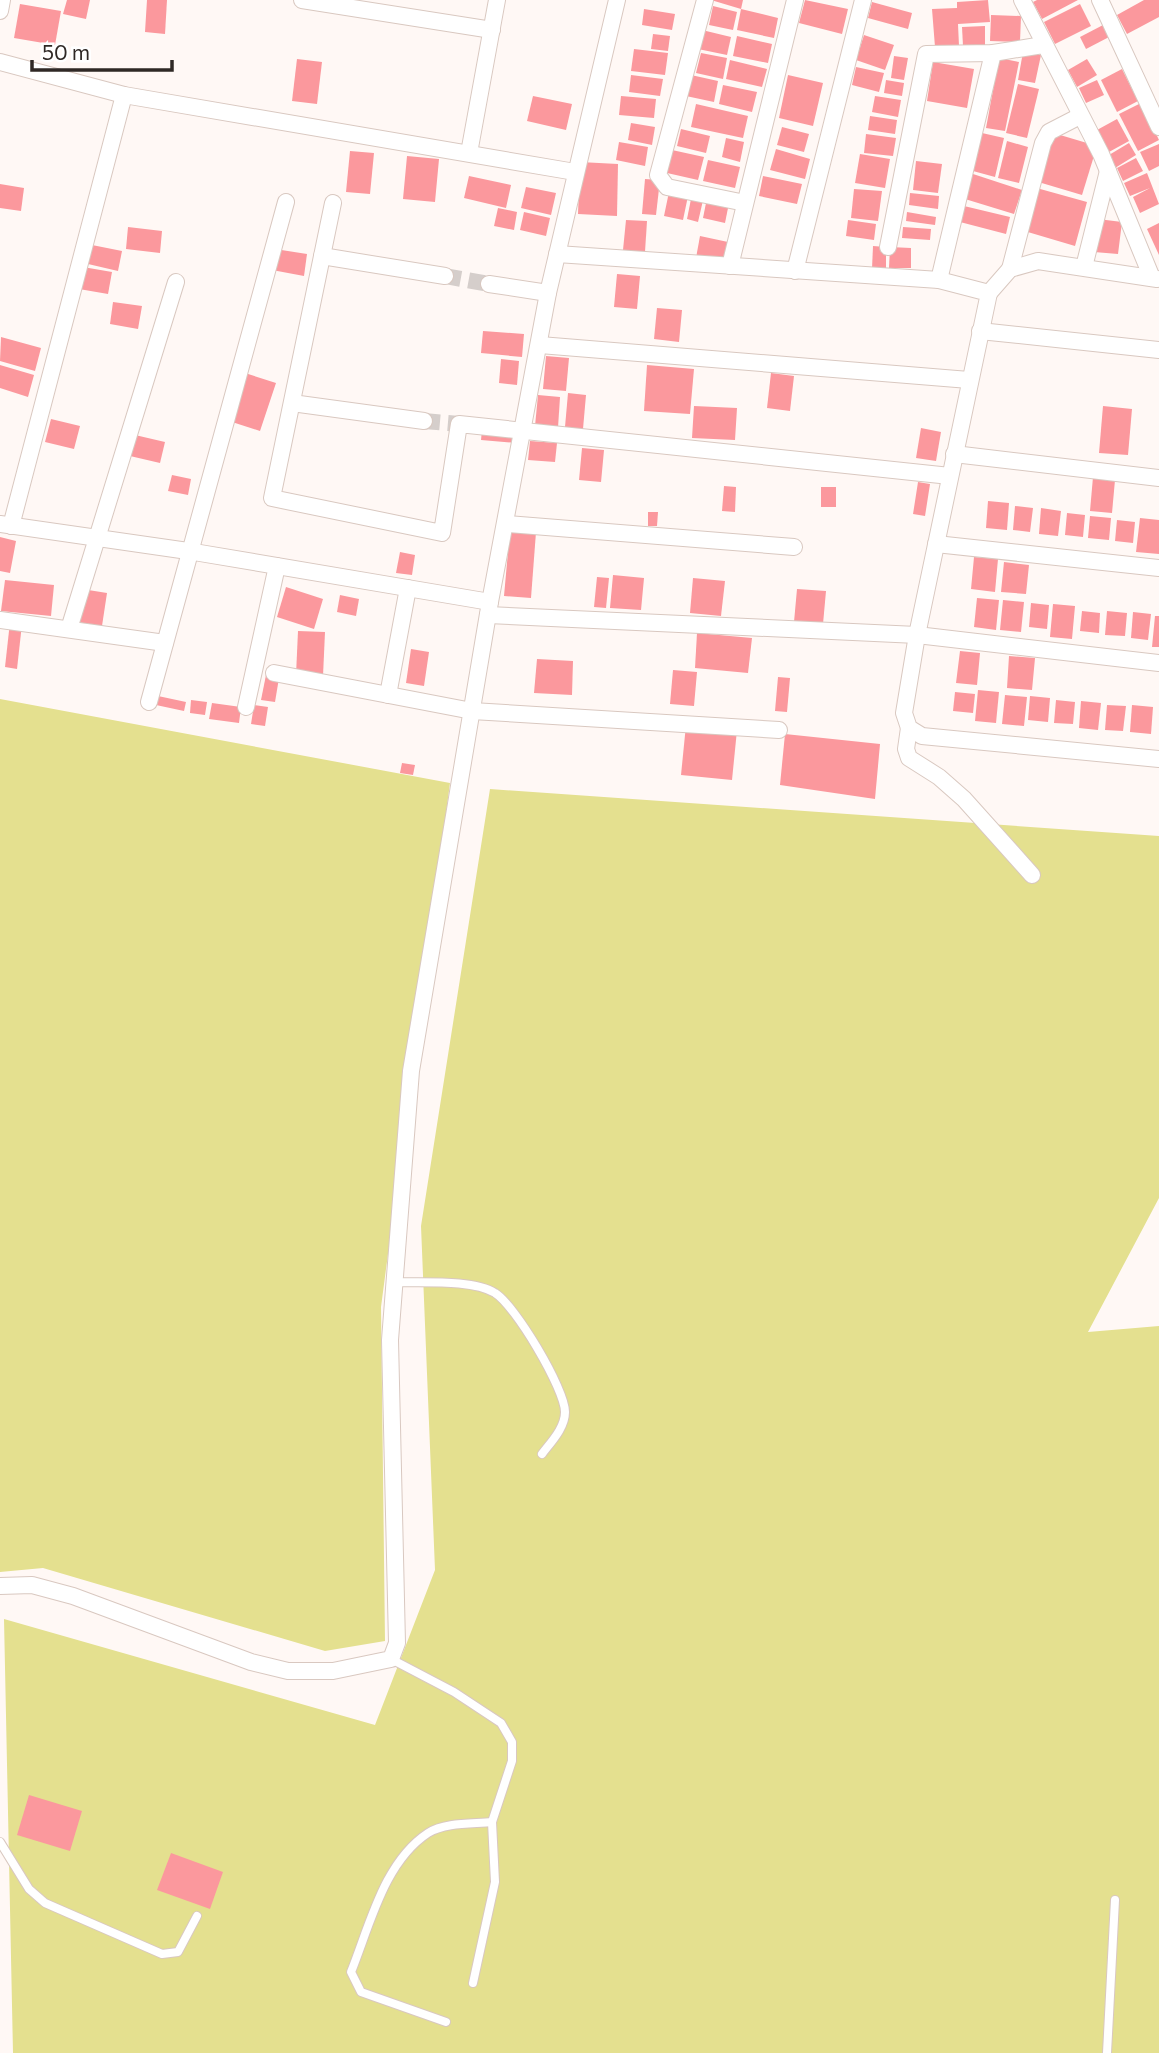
<svg xmlns="http://www.w3.org/2000/svg" width="1159" height="2053" viewBox="0 0 1159 2053" font-family="Commissioner,sans-serif">
  <style>
    .green { fill: #e4e08f }
    .building { fill: #fb989d }
    .lines { fill: none; stroke-linecap: round; stroke-linejoin: round }
    .street-tunnel { stroke: #d5cecb; stroke-width: 16; stroke-dasharray: 16 8; stroke-linecap: butt }
    .lane-casing { stroke: #d9c8c0; stroke-width: 10 }
    .street-casing { stroke: #d9c8c0; stroke-width: 18 }
    .lane { stroke: #fff; stroke-width: 8 }
    .street { stroke: #fff; stroke-width: 16 }
  </style>
  <rect width="100%" height="100%" fill="#fff8f5"/>
  <!-- green -->
  <g class="green">
    <polygon points="0,699 450,783 381,1307 385,1641 325,1651 43,1568 0,1572"/>
    <polygon points="490,789 1159,836 1159,1198 1088,1332 1159,1326 1159,2053 13,2053 4,1619 375,1725 435,1570 421,1226"/>
  </g>
  <!-- building -->
  <g class="building">
    <polygon points="67,0 90,0 86,19 63,14"/>
    <polygon points="147,0 167,0 165,34 145,32"/>
    <polygon points="711,0 743,0 741,9"/>
    <polygon points="805,0 848,9 842,34 799,23"/>
    <polygon points="988,0 990,22 958,24 959,46 935,47 932,9 957,8 957,2"/>
    <polygon points="1037,0 1078,0 1042,19 1033,2"/>
    <polygon points="1144,0 1159,0 1159,17 1127,34 1117,15"/>
    <polygon points="872,2 912,13 908,29 868,18"/>
    <polygon points="20,4 61,11 55,45 14,38"/>
    <polygon points="1080,4 1091,26 1055,44 1044,22"/>
    <polygon points="713,6 737,12 733,30 709,25"/>
    <polygon points="644,9 675,14 672,30 642,25"/>
    <polygon points="741,9 778,18 774,38 737,30"/>
    <polygon points="991,15 1021,16 1020,42 990,41"/>
    <polygon points="1105,24 1111,36 1086,49 1080,37"/>
    <polygon points="985,26 985,46 963,46 962,27"/>
    <polygon points="702,30 731,37 727,55 698,49"/>
    <polygon points="653,34 670,36 668,51 651,49"/>
    <polygon points="864,35 894,45 885,70 856,60"/>
    <polygon points="737,36 772,44 768,63 733,56"/>
    <polygon points="634,49 668,53 665,75 631,71"/>
    <polygon points="1023,52 1041,55 1035,83 1018,80"/>
    <polygon points="701,53 727,58 723,79 696,73"/>
    <polygon points="894,56 908,58 904,80 891,78"/>
    <polygon points="999,58 1019,62 1005,131 986,128"/>
    <polygon points="297,59 322,62 317,104 292,101"/>
    <polygon points="1087,59 1097,75 1077,87 1068,70"/>
    <polygon points="730,60 767,69 762,87 726,79"/>
    <polygon points="933,62 974,69 967,108 927,101"/>
    <polygon points="856,67 884,73 879,92 852,85"/>
    <polygon points="1122,69 1138,101 1117,112 1101,80"/>
    <polygon points="631,75 663,79 660,96 629,92"/>
    <polygon points="691,75 718,81 714,102 686,96"/>
    <polygon points="788,75 823,83 813,126 779,118"/>
    <polygon points="886,80 904,83 902,96 884,93"/>
    <polygon points="1097,80 1104,95 1086,103 1079,88"/>
    <polygon points="1018,84 1039,89 1027,138 1006,133"/>
    <polygon points="723,85 757,92 752,112 719,104"/>
    <polygon points="533,96 572,104 566,130 527,121"/>
    <polygon points="621,96 656,99 654,118 619,115"/>
    <polygon points="875,96 901,100 898,117 872,112"/>
    <polygon points="1141,103 1159,140 1138,151 1119,114"/>
    <polygon points="696,104 748,116 743,138 691,127"/>
    <polygon points="870,116 897,120 895,134 868,130"/>
    <polygon points="1117,119 1129,141 1109,152 1097,130"/>
    <polygon points="631,123 655,127 652,145 628,140"/>
    <polygon points="782,127 809,134 804,152 777,145"/>
    <polygon points="681,129 710,136 706,153 677,146"/>
    <polygon points="1050,132 1097,146 1082,195 1035,181"/>
    <polygon points="982,133 1004,138 995,177 973,171"/>
    <polygon points="866,134 896,138 893,156 864,153"/>
    <polygon points="726,138 744,142 740,162 722,157"/>
    <polygon points="1007,141 1028,147 1019,183 998,178"/>
    <polygon points="619,142 648,147 645,166 616,160"/>
    <polygon points="1129,143 1136,155 1115,168 1109,155"/>
    <polygon points="1159,144 1159,166 1149,171 1140,152"/>
    <polygon points="776,149 810,159 805,179 770,170"/>
    <polygon points="672,150 704,157 698,180 667,173"/>
    <polygon points="350,151 374,153 370,194 346,192"/>
    <polygon points="860,154 890,159 885,188 855,183"/>
    <polygon points="407,156 439,159 435,202 403,199"/>
    <polygon points="1136,158 1143,171 1123,181 1117,168"/>
    <polygon points="708,160 740,167 735,188 703,181"/>
    <polygon points="916,161 942,164 938,193 913,190"/>
    <polygon points="580,162 618,164 617,216 578,214"/>
    <polygon points="1147,173 1159,204 1140,213 1133,197 1150,188 1130,196 1124,183"/>
    <polygon points="973,174 1022,190 1014,214 965,199"/>
    <polygon points="469,176 511,185 506,208 464,198"/>
    <polygon points="763,176 802,184 797,204 759,196"/>
    <polygon points="645,179 660,180 656,215 642,214"/>
    <polygon points="0,184 24,188 21,211 0,208"/>
    <polygon points="526,187 556,193 551,215 521,208"/>
    <polygon points="1033,187 1087,202 1075,246 1021,230"/>
    <polygon points="854,189 882,191 878,221 851,218"/>
    <polygon points="669,192 688,196 683,220 664,216"/>
    <polygon points="910,193 939,196 938,209 909,205"/>
    <polygon points="692,194 704,196 698,222 687,219"/>
    <polygon points="707,198 729,203 725,223 703,218"/>
    <polygon points="964,206 1010,217 1006,234 960,222"/>
    <polygon points="498,208 517,212 514,230 494,226"/>
    <polygon points="524,212 550,218 546,236 520,230"/>
    <polygon points="907,212 936,217 935,225 906,221"/>
    <polygon points="1098,219 1122,222 1118,254 1094,252"/>
    <polygon points="626,220 647,221 645,252 623,250"/>
    <polygon points="848,220 876,224 874,240 846,236"/>
    <polygon points="1159,223 1159,255 1147,229"/>
    <polygon points="128,227 162,231 160,253 126,249"/>
    <polygon points="903,227 931,229 930,240 902,238"/>
    <polygon points="700,236 728,242 723,265 696,258"/>
    <polygon points="92,245 122,251 118,271 88,264"/>
    <polygon points="873,246 886,247 886,270 872,269"/>
    <polygon points="890,247 911,248 911,268 889,268"/>
    <polygon points="275,249 307,254 304,276 272,270"/>
    <polygon points="83,267 112,272 108,294 79,289"/>
    <polygon points="617,274 640,276 637,309 614,307"/>
    <polygon points="113,302 142,306 138,329 110,324"/>
    <polygon points="657,308 682,310 679,342 654,339"/>
    <polygon points="483,331 524,334 522,357 481,353"/>
    <polygon points="1,337 41,348 35,371 0,361"/>
    <polygon points="546,356 569,358 566,391 543,389"/>
    <polygon points="501,359 519,361 517,385 499,383"/>
    <polygon points="0,365 34,375 28,397 0,388"/>
    <polygon points="647,365 694,369 690,414 644,411"/>
    <polygon points="245,373 276,383 260,431 229,421"/>
    <polygon points="771,373 794,376 790,411 767,408"/>
    <polygon points="568,393 586,395 583,429 565,427"/>
    <polygon points="538,395 560,397 558,428 535,426"/>
    <polygon points="694,406 737,408 735,440 692,438"/>
    <polygon points="1103,406 1132,409 1128,455 1099,453"/>
    <polygon points="51,419 80,426 74,449 45,442"/>
    <polygon points="921,428 941,432 936,461 916,458"/>
    <polygon points="482,430 518,434 517,443 481,440"/>
    <polygon points="135,435 165,442 160,463 130,456"/>
    <polygon points="530,441 557,443 555,462 528,460"/>
    <polygon points="582,448 604,450 601,482 579,480"/>
    <polygon points="172,475 191,479 188,495 168,491"/>
    <polygon points="1093,477 1115,480 1112,513 1090,511"/>
    <polygon points="918,482 930,484 925,516 913,514"/>
    <polygon points="724,486 736,487 735,512 722,511"/>
    <rect x="821" y="487" width="15" height="20"/>
    <polygon points="988,501 1009,503 1007,530 986,528"/>
    <polygon points="1015,506 1033,508 1030,532 1013,530"/>
    <polygon points="1041,508 1061,511 1058,536 1039,534"/>
    <polygon points="648,512 658,512 657,526 648,526"/>
    <polygon points="1067,513 1085,515 1083,537 1065,535"/>
    <polygon points="1090,516 1111,518 1109,540 1088,538"/>
    <polygon points="1140,518 1159,520 1159,554 1136,552"/>
    <polygon points="1117,520 1135,522 1133,543 1115,541"/>
    <polygon points="510,530 536,532 531,598 504,596"/>
    <polygon points="0,537 16,541 10,573 0,571"/>
    <polygon points="400,552 415,555 412,575 396,573"/>
    <polygon points="974,557 998,559 995,592 971,589"/>
    <polygon points="1004,562 1029,565 1026,594 1001,592"/>
    <polygon points="613,575 644,578 641,610 610,608"/>
    <polygon points="597,577 609,578 606,608 594,607"/>
    <polygon points="693,578 725,581 721,616 690,613"/>
    <polygon points="5,580 54,585 51,616 1,611"/>
    <polygon points="286,587 323,599 314,629 277,617"/>
    <polygon points="82,589 107,593 102,626 77,622"/>
    <polygon points="797,589 826,591 823,624 794,622"/>
    <polygon points="340,595 359,599 356,616 337,612"/>
    <polygon points="977,598 999,600 996,630 974,627"/>
    <polygon points="1003,600 1024,602 1021,632 1000,630"/>
    <polygon points="1031,603 1049,605 1047,629 1029,627"/>
    <polygon points="1053,604 1075,606 1072,639 1050,637"/>
    <polygon points="1082,611 1100,613 1099,633 1080,631"/>
    <polygon points="1107,611 1127,613 1125,636 1105,635"/>
    <polygon points="1133,612 1151,614 1148,640 1131,638"/>
    <polygon points="1155,616 1159,616 1159,647 1152,647"/>
    <polygon points="10,622 22,624 17,669 5,667"/>
    <polygon points="298,631 325,632 323,676 296,675"/>
    <polygon points="697,633 752,638 748,673 695,668"/>
    <polygon points="411,649 429,652 424,686 406,683"/>
    <polygon points="960,651 980,653 977,685 956,683"/>
    <polygon points="1009,656 1035,658 1032,690 1007,688"/>
    <polygon points="537,659 573,661 572,695 534,693"/>
    <polygon points="673,670 697,672 694,706 670,704"/>
    <polygon points="266,675 279,678 275,702 261,700"/>
    <polygon points="778,677 790,678 787,712 775,711"/>
    <polygon points="978,690 999,692 996,723 975,721"/>
    <polygon points="955,692 975,694 973,713 953,711"/>
    <polygon points="1005,695 1027,697 1024,726 1002,724"/>
    <polygon points="158,696 186,702 184,711 156,705"/>
    <polygon points="1030,696 1050,698 1048,722 1028,720"/>
    <polygon points="191,700 207,702 205,715 190,713"/>
    <polygon points="1056,700 1075,702 1073,724 1054,723"/>
    <polygon points="1081,701 1101,703 1098,730 1079,728"/>
    <polygon points="212,703 241,707 239,723 209,719"/>
    <polygon points="254,705 268,707 265,726 251,724"/>
    <polygon points="1107,705 1126,706 1123,731 1105,730"/>
    <polygon points="1132,705 1153,707 1151,734 1130,732"/>
    <polygon points="686,725 737,730 732,780 681,775"/>
    <polygon points="785,734 880,744 875,799 780,785"/>
    <polygon points="402,763 415,765 413,775 400,773"/>
    <polygon points="29,1795 82,1811 70,1851 17,1835"/>
    <polygon points="171,1853 223,1872 210,1909 157,1890"/>
  </g>
  <g class="lines">
    <!-- street-tunnel -->
    <g class="street-tunnel">
      <polyline points="445,276 489,284"/>
      <polyline points="424,421 459,424"/>
    </g>
    <!-- lane casing -->
    <g class="lane-casing">
      <g id="lane">
        <path d="M 395,1282 C 422,1283 473,1279 495,1293 C 515,1305 565,1389 565,1412 C 565,1428 551,1442 542,1454"/>
        <polyline points="391,1659 454,1692 501,1723 512,1742 512,1761 492,1822 495,1882 473,1983"/>
        <polyline points="0,1842 29,1889 45,1903 162,1954 178,1952 197,1916"/>
        <path d="M 446,2022 L 361,1992 L 351,1972 C 370,1925 384,1862 428,1833 C 445,1822 473,1824 492,1822"/>
        <polyline points="1107,2053 1115,1900"/>
      </g>
    </g>
    <!-- street casing -->
    <g class="street-casing">
      <g id="street">
        <polyline points="302,0 492,30"/>
        <polyline points="705,0 658,175 667,187 745,203"/>
        <polyline points="1022,0 1101,154 1152,278"/>
        <polyline points="1100,0 1159,127"/>
        <polyline points="0,11 2,0"/>
        <polyline points="0,62 124,95 575,172"/>
        <polyline points="469,153 497,0"/>
        <polyline points="333,203 272,498 442,533 459,424 950,476"/>
        <polyline points="888,247 926,54 993,53 1043,45"/>
        <polyline points="557,254 939,280 989,293 917,635 904,713 909,728 922,736 1159,759"/>
        <polyline points="322,256 445,276"/>
        <polyline points="730,266 795,0"/>
        <polyline points="1084,267 1108,171"/>
        <polyline points="1010,269 1043,143 1049,132 1080,116"/>
        <polyline points="795,271 863,0"/>
        <polyline points="939,280 993,53"/>
        <polyline points="489,284 548,293"/>
        <polyline points="989,293 1010,269 1038,261 1157,279"/>
        <polyline points="980,331 1159,350"/>
        <polyline points="540,345 969,380"/>
        <polyline points="292,403 424,421"/>
        <polyline points="954,454 1159,478"/>
        <polyline points="0,524 188,551 490,602"/>
        <polyline points="507,524 794,547"/>
        <polyline points="11,526 124,95"/>
        <polyline points="936,544 1159,568"/>
        <polyline points="488,615 917,635 1159,663"/>
        <polyline points="0,620 165,643"/>
        <polyline points="69,629 176,282"/>
        <polyline points="274,673 472,711 779,730"/>
        <polyline points="388,695 408,588"/>
        <polyline points="149,702 286,202"/>
        <polyline points="246,707 277,566"/>
        <polyline points="909,728 906,749 909,758 939,777 964,799 1032,875"/>
        <polyline points="0,1586 32,1585 73,1596 251,1662 288,1671 333,1671 391,1659 397,1643 390,1340 411,1071 490,602 548,293 617,0"/>
      </g>
    </g>
    <!-- lane -->
    <use href="#lane" class="lane"/>
    <!-- street -->
    <use href="#street" class="street"/>
  </g>
  <!-- scale -->
  <path d="M32 60v10h140v-10" fill="none" stroke="#2f2825" stroke-width="3.5"/>
  <text x="42" y="60" font-size="21" fill="#2f2825" stroke="#ffffff" stroke-width="5" paint-order="stroke">50 m</text>
</svg>
